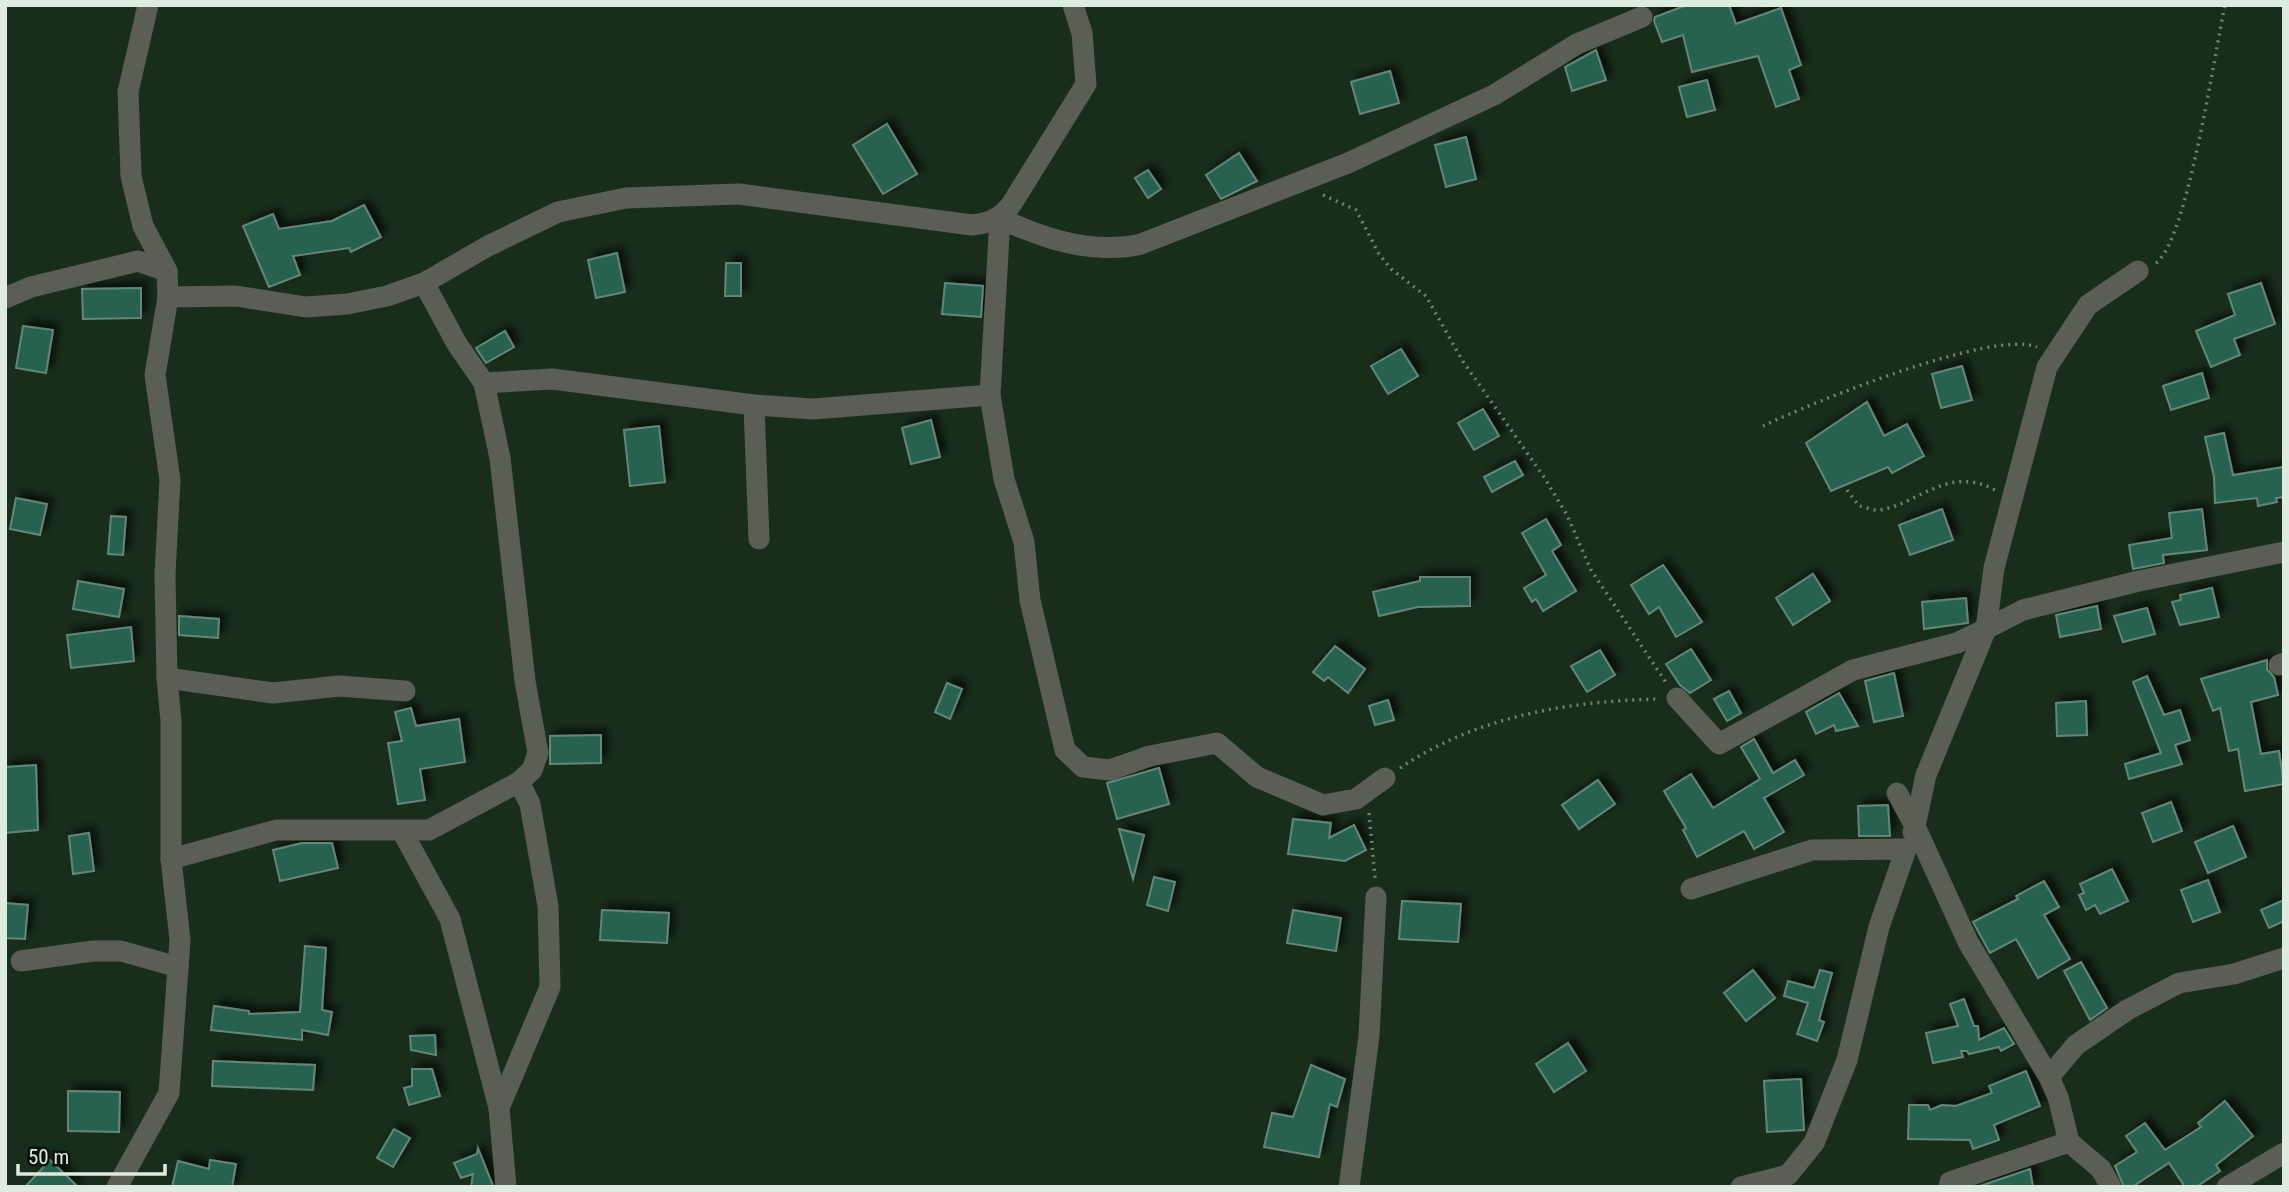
<svg xmlns="http://www.w3.org/2000/svg" width="2289" height="1192" viewBox="0 0 2289 1192" font-family="'Roboto Condensed',sans-serif">
  <style>
    .building { fill: #286250; stroke: #648679; stroke-width: 2; filter: url(#shadow) }
    .lines { fill: none; stroke-linecap: round; stroke-linejoin: round }
    .path { stroke: #718273; stroke-width: 3.5; stroke-dasharray: 2 5; stroke-linecap: butt }
    .minor { stroke: #5b5f53; stroke-width: 21 }
  </style>
  <defs>
    <filter id="shadow"><feDropShadow dx="6" dy="-6" stdDeviation="3.5" flood-color="#0009"/></filter>
  </defs>
  <rect width="100%" height="100%" fill="#192d1b"/>
  <!-- building -->
  <g class="building">
    <polygon points="1687,5 1729,5 1736,24 1781,8 1801,65 1789,70 1799,99 1776,107 1758,56 1692,72 1683,35 1662,42 1654,21 1655,17"/>
    <polygon points="1596,50 1606,80 1572,91 1565,67"/>
    <polygon points="1390,71 1399,103 1360,114 1351,82"/>
    <polygon points="1707,80 1715,110 1687,117 1679,87"/>
    <polygon points="887,124 917,174 883,194 853,145"/>
    <polygon points="1466,137 1476,179 1446,187 1435,145"/>
    <polygon points="1239,153 1257,181 1221,199 1206,175"/>
    <polygon points="1148,170 1161,189 1148,198 1135,178"/>
    <polygon points="364,205 381,237 351,252 349,248 293,256 300,275 269,287 243,226 273,214 279,229 332,221"/>
    <polygon points="617,253 625,292 596,298 588,260"/>
    <polygon points="726,263 741,263 741,296 725,296"/>
    <polygon points="945,283 983,286 981,317 942,314"/>
    <polygon points="2261,283 2275,324 2234,339 2240,355 2211,367 2196,331 2235,315 2228,294"/>
    <polygon points="141,288 141,318 83,319 82,289"/>
    <polygon points="23,326 53,330 46,373 16,368"/>
    <polygon points="505,331 514,347 486,363 476,348"/>
    <polygon points="1401,349 1418,376 1388,394 1371,366"/>
    <polygon points="1962,366 1972,400 1941,408 1932,374"/>
    <polygon points="2202,373 2209,398 2171,410 2163,386"/>
    <polygon points="1867,402 1884,436 1907,424 1924,456 1892,473 1888,467 1831,491 1806,443"/>
    <polygon points="1483,409 1499,436 1474,450 1458,423"/>
    <polygon points="931,420 940,457 911,464 902,428"/>
    <polygon points="659,426 665,482 630,486 624,430"/>
    <polygon points="2224,433 2233,475 2284,467 2284,497 2276,498 2277,502 2258,506 2257,498 2215,503 2214,477 2205,437"/>
    <polygon points="1515,461 1523,475 1492,492 1484,477"/>
    <polygon points="16,498 47,504 40,535 10,529"/>
    <polygon points="1942,509 1953,540 1910,555 1899,525"/>
    <polygon points="2202,509 2207,550 2163,555 2164,563 2133,569 2129,545 2172,538 2169,513"/>
    <polygon points="111,516 126,517 123,555 108,554"/>
    <polygon points="1546,519 1561,545 1552,551 1576,591 1543,611 1536,599 1532,602 1524,588 1546,575 1522,533"/>
    <polygon points="1663,565 1702,622 1676,637 1659,607 1649,614 1631,585"/>
    <polygon points="1813,574 1830,601 1793,625 1776,598"/>
    <polygon points="1420,577 1470,577 1470,606 1418,607 1379,616 1373,592 1420,581"/>
    <polygon points="78,581 124,589 119,617 73,609"/>
    <polygon points="2212,588 2219,617 2180,625 2172,602 2181,600 2180,595"/>
    <polygon points="1966,598 1968,623 1924,629 1922,602"/>
    <polygon points="2097,606 2101,629 2060,637 2056,615"/>
    <polygon points="2147,608 2155,634 2123,642 2114,616"/>
    <polygon points="179,616 219,619 218,638 179,635"/>
    <polygon points="131,627 134,661 71,668 67,635"/>
    <polygon points="1335,646 1365,669 1348,693 1328,677 1324,681 1313,672"/>
    <polygon points="1691,649 1711,680 1690,693 1680,685 1666,664"/>
    <polygon points="1600,650 1615,675 1587,692 1571,666"/>
    <polygon points="2267,660 2267,669 2274,677 2278,695 2251,702 2261,754 2279,751 2284,784 2245,791 2238,749 2229,751 2220,708 2213,711 2201,679"/>
    <polygon points="1894,673 1903,716 1874,722 1865,681"/>
    <polygon points="2147,676 2164,715 2180,710 2190,740 2175,745 2182,764 2129,779 2125,764 2161,753 2133,682"/>
    <polygon points="947,683 962,689 950,719 935,712"/>
    <polygon points="1729,691 1741,713 1727,721 1714,699"/>
    <polygon points="1839,693 1858,726 1836,731 1834,725 1816,734 1806,712"/>
    <polygon points="1388,700 1394,720 1375,725 1369,706"/>
    <polygon points="2086,701 2087,735 2057,736 2056,703"/>
    <polygon points="411,708 416,726 459,719 465,762 420,769 425,800 398,804 388,743 402,741 395,712"/>
    <polygon points="601,735 601,763 550,764 550,736"/>
    <polygon points="1754,739 1773,773 1795,760 1804,775 1764,798 1784,832 1754,849 1744,831 1697,857 1683,830 1686,828 1664,791 1691,774 1713,808 1760,779 1741,747"/>
    <polygon points="36,765 38,830 5,833 5,767"/>
    <polygon points="1159,768 1169,804 1117,819 1107,783"/>
    <polygon points="1598,780 1615,804 1579,829 1562,805"/>
    <polygon points="2171,802 2182,831 2153,842 2142,813"/>
    <polygon points="1858,806 1888,805 1890,836 1859,836"/>
    <polygon points="1293,819 1331,823 1329,838 1354,825 1366,850 1345,861 1288,854"/>
    <polygon points="2233,826 2246,857 2208,873 2195,842"/>
    <polygon points="1119,829 1144,835 1133,879"/>
    <polygon points="89,833 94,871 73,874 69,836"/>
    <polygon points="302,843 332,843 338,868 280,881 273,850"/>
    <polygon points="2112,869 2128,901 2100,914 2095,905 2086,910 2079,895 2084,893 2080,884"/>
    <polygon points="1154,877 1175,882 1168,911 1147,905"/>
    <polygon points="2208,880 2220,912 2193,922 2181,890"/>
    <polygon points="2044,881 2059,907 2044,915 2070,959 2038,978 2016,939 1990,953 1973,922 2018,899 2016,896"/>
    <polygon points="2284,900 2284,921 2269,928 2261,910"/>
    <polygon points="1402,901 1461,904 1458,942 1399,939"/>
    <polygon points="5,903 28,905 25,939 5,938"/>
    <polygon points="602,910 669,913 667,943 600,940"/>
    <polygon points="1293,910 1341,918 1336,951 1287,943"/>
    <polygon points="305,946 326,948 322,1010 332,1012 328,1035 302,1030 302,1040 211,1030 214,1006 249,1011 249,1014 300,1012"/>
    <polygon points="2081,962 2107,1008 2090,1020 2064,971"/>
    <polygon points="1753,970 1775,998 1746,1021 1724,993"/>
    <polygon points="1820,970 1832,973 1819,1020 1824,1022 1817,1041 1797,1034 1808,1003 1784,996 1788,981 1814,988"/>
    <polygon points="1964,999 1974,1026 1978,1026 1979,1040 2004,1028 2014,1044 2001,1051 1999,1047 1969,1054 1967,1051 1961,1051 1963,1057 1933,1063 1926,1033 1958,1026 1950,1004"/>
    <polygon points="435,1035 436,1055 411,1050 410,1036"/>
    <polygon points="1568,1043 1586,1071 1554,1092 1536,1064"/>
    <polygon points="213,1061 315,1065 313,1090 212,1086"/>
    <polygon points="1311,1065 1345,1079 1337,1107 1330,1104 1319,1157 1264,1147 1272,1113 1293,1117"/>
    <polygon points="412,1069 432,1069 440,1096 409,1105 404,1088 412,1086"/>
    <polygon points="2026,1071 2040,1106 1994,1125 1999,1140 1973,1149 1970,1140 1908,1139 1909,1105 1928,1105 1930,1110 1942,1105 1956,1106 1992,1093 1989,1086"/>
    <polygon points="1801,1079 1804,1130 1767,1132 1764,1081"/>
    <polygon points="68,1091 120,1092 119,1132 68,1131"/>
    <polygon points="2225,1101 2253,1136 2216,1165 2220,1171 2196,1187 2185,1187 2169,1163 2132,1187 2124,1187 2115,1166 2137,1152 2126,1136 2145,1123 2165,1150 2201,1127 2198,1123"/>
    <polygon points="394,1129 410,1138 393,1167 377,1158"/>
    <polygon points="478,1148 493,1186 493,1187 471,1187 473,1174 461,1178 454,1163 477,1154"/>
    <polygon points="50,1160 78,1187 25,1187"/>
    <polygon points="210,1160 236,1164 232,1187 172,1187 178,1161 209,1169"/>
    <polygon points="2030,1169 2033,1187 1977,1187"/>
  </g>
  <g class="lines">
    <!-- path -->
    <g class="path">
      <polyline points="1323,195 1356,210 1379,254 1391,269 1426,296 1462,360 1544,477 1567,515 1591,570 1667,684"/>
      <path d="M 2156,263 C 2187,242 2215,51 2225,5"/>
      <path d="M 1763,426 C 1811,403 1992,329 2037,347"/>
      <path d="M 1847,490 L 1859,506 C 1865,507 1874,511 1880,510 C 1920,503 1948,465 1995,490"/>
      <path d="M 1400,768 C 1477,716 1569,701 1660,699"/>
      <polyline points="1369,813 1375,878"/>
    </g>
    <!-- minor -->
    <g class="minor">
      <polyline points="2138,271 2088,305 2047,367 1994,568 1986,629 2023,610 2139,581 2284,552"/>
      <polyline points="424,283 457,344 484,383 552,379 754,405 813,409 990,395"/>
      <path d="M 168,297 L 236,296 L 306,307 L 347,304 L 387,296 L 424,283 L 488,246 L 558,212 L 626,198 L 739,194 L 972,225 C 990,223 999,219 1011,205 L 1086,84 L 1082,33 L 1073,5"/>
      <polyline points="5,298 31,287 138,261 167,271"/>
      <polyline points="754,405 759,539"/>
      <polyline points="2279,665 2284,663"/>
      <polyline points="167,678 273,693 339,686 405,691"/>
      <polyline points="1677,698 1719,744 1853,670 1957,643 1986,629 1926,775 1915,826 1968,942 2049,1077 2058,1097 2069,1142 2101,1169 2111,1187"/>
      <path d="M 1385,778 L 1356,799 L 1323,805 L 1257,777 L 1217,743 L 1150,756 L 1110,770 L 1083,767 L 1065,750 L 1030,600 L 1024,542 L 1004,479 L 990,395 L 1000,218 C 1043,239 1094,255 1141,244 L 1348,163 L 1494,95 L 1577,44 L 1642,17"/>
      <polyline points="1897,793 1915,826 1913,832"/>
      <polyline points="402,831 450,919 499,1108 506,1187"/>
      <polyline points="171,859 276,830 429,830 519,782 532,770 538,753 525,681 500,458 484,383"/>
      <polyline points="1691,889 1812,850 1906,849 1879,927 1847,1060 1814,1143 1788,1175 1741,1187"/>
      <polyline points="21,961 93,951 121,951 178,967"/>
      <polyline points="2049,1077 2076,1045 2127,1010 2179,983 2234,974 2284,958"/>
      <polyline points="499,1108 550,987 548,906 530,804 519,782"/>
      <polyline points="117,1187 169,1093 180,940 171,859 171,721 167,678 165,574 170,480 155,375 168,297 167,271 143,226 131,176 128,92 148,5"/>
      <polyline points="1349,1187 1369,1036 1376,897"/>
      <polyline points="1949,1187 1950,1182 2069,1142"/>
      <polyline points="2227,1187 2284,1153"/>
    </g>
  </g>
  <!-- border -->
  <rect width="2289" height="1192" fill="none" stroke="#deebdf" stroke-width="14"/>
  <!-- scale -->
  <path d="M18 1164v10h147v-10" fill="none" stroke="#deebdf" stroke-width="3.5"/>
  <text x="28" y="1164" font-size="21" fill="#deebdf" stroke="#0a130b" stroke-width="5" paint-order="stroke">50 m</text>
</svg>
